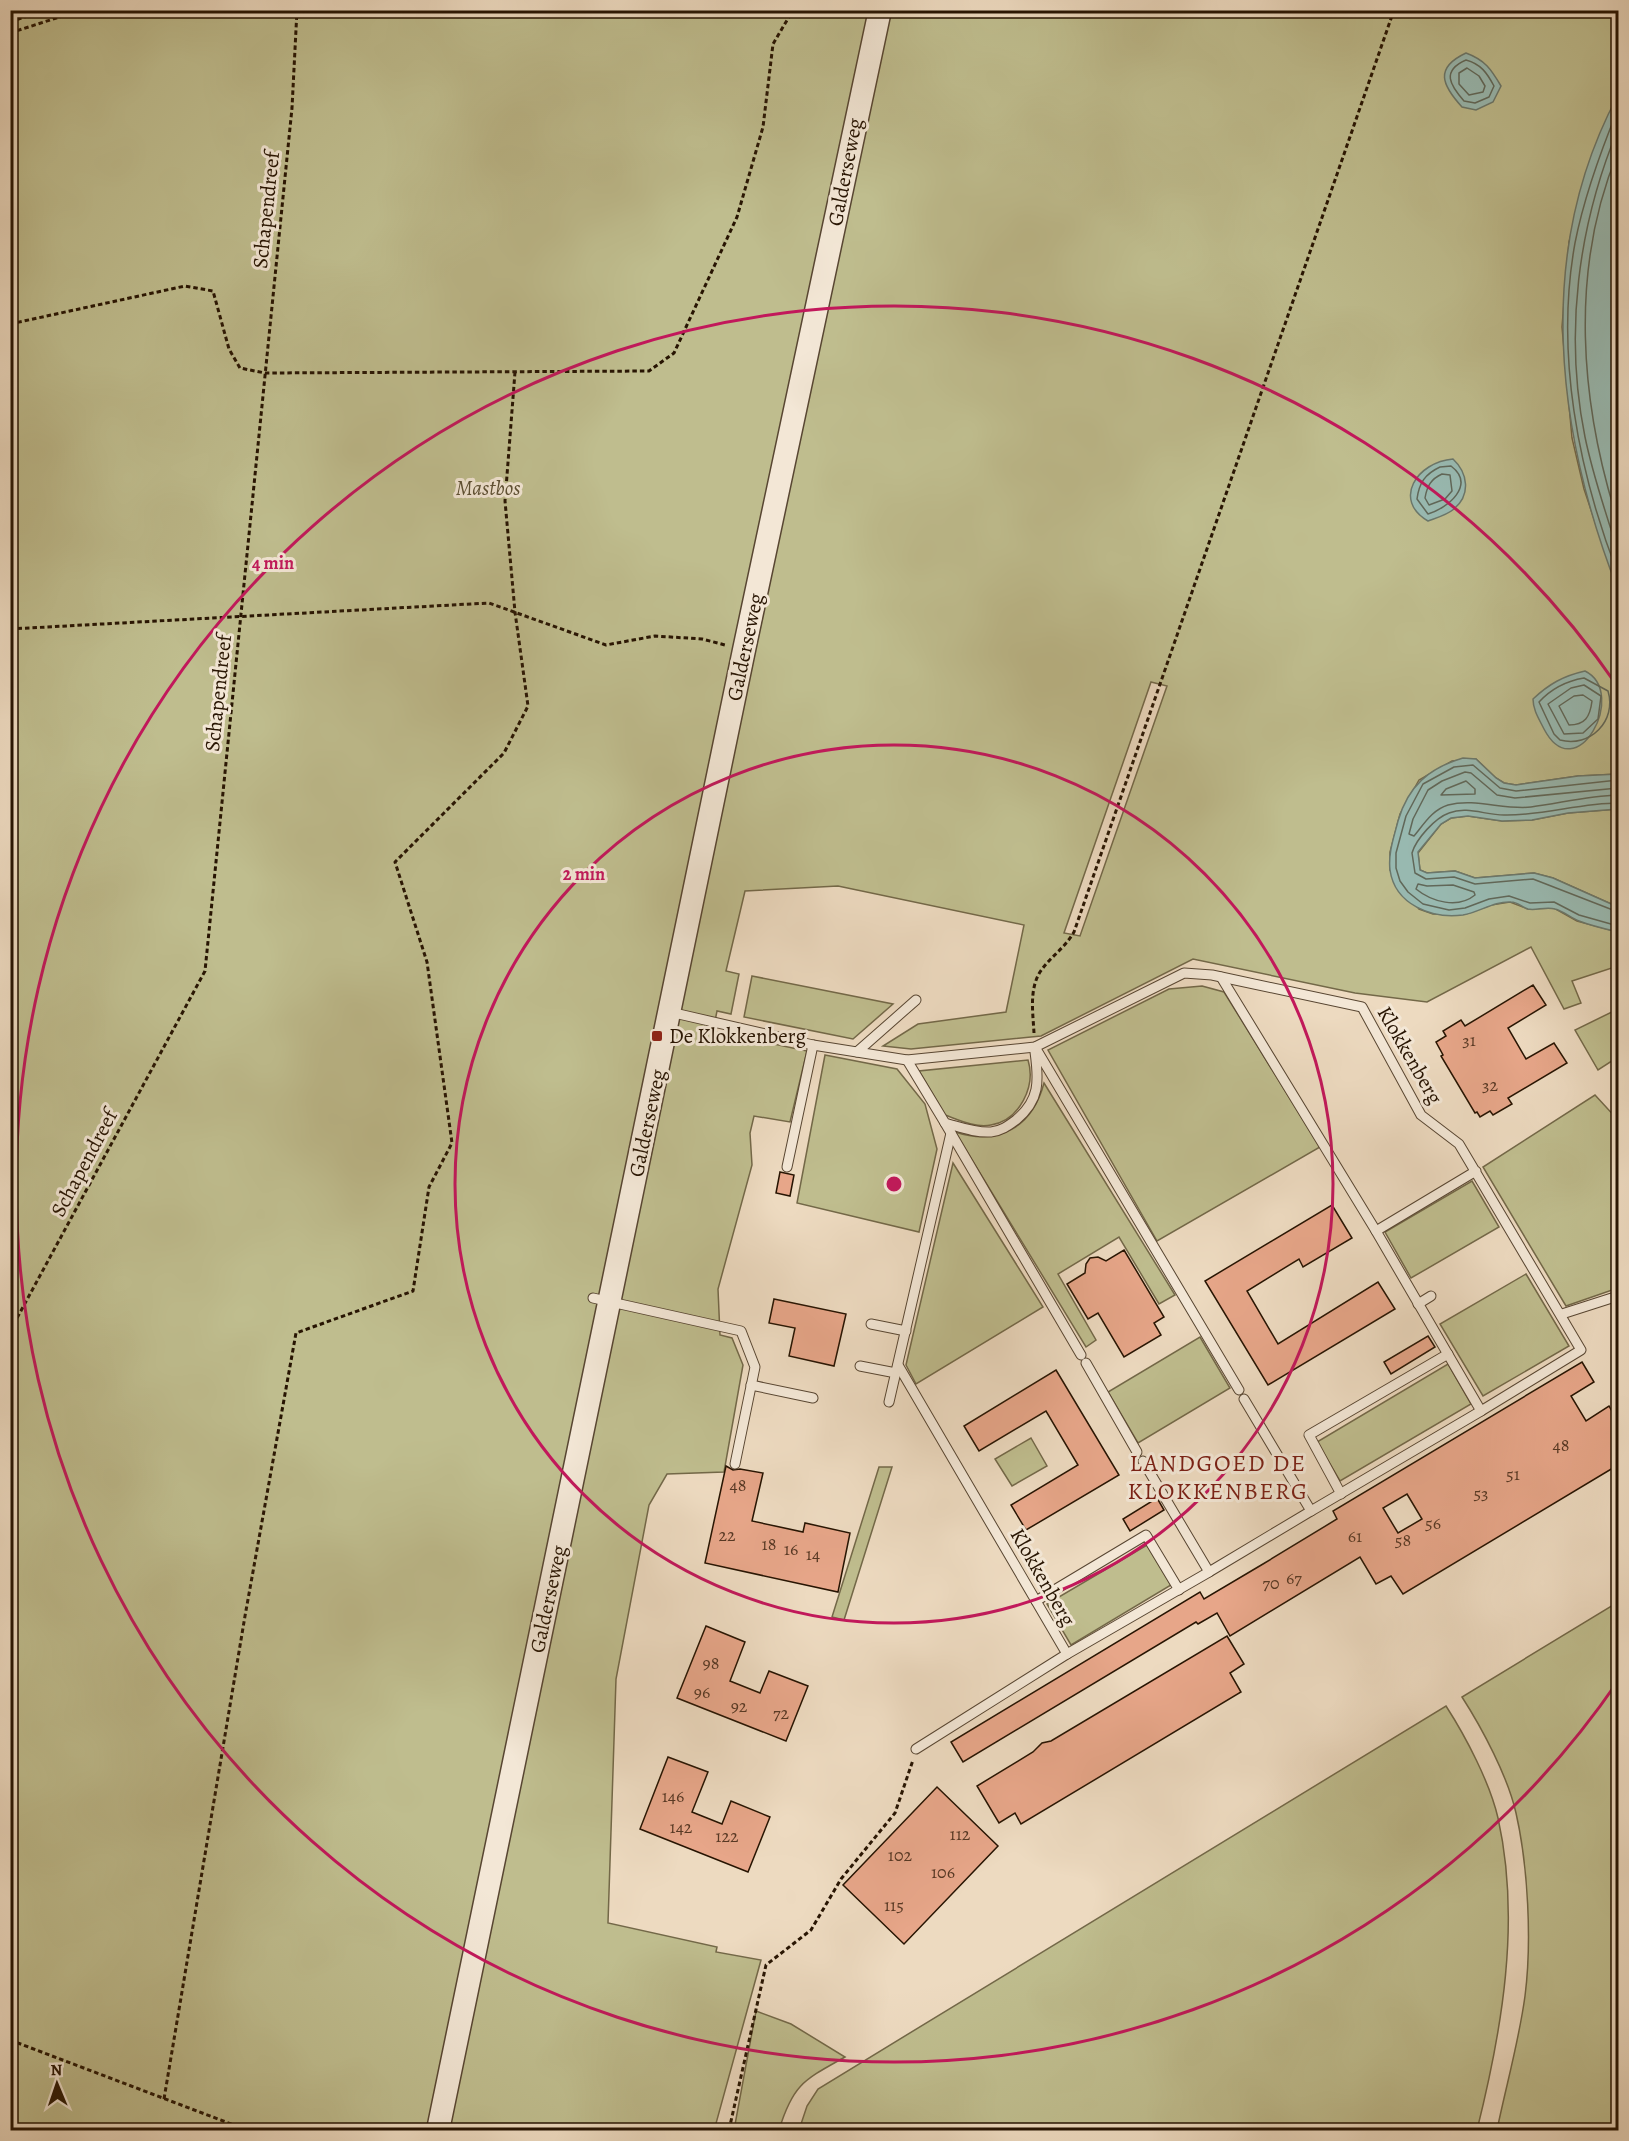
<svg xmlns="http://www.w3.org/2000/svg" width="1629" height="2141" viewBox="0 0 1629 2141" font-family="Alegreya,serif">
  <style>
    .green { fill: #bfbd8e; stroke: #736848; stroke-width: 1.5; fill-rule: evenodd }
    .water { fill: #99bbb3; stroke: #6b786c; stroke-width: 1.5 }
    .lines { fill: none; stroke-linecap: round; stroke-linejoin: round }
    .shore { stroke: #60685a; stroke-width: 1.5 }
    .building { fill: #e7a689; stroke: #271402; stroke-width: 1.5; fill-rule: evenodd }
    .service-casing { stroke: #584632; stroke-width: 11 }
    .tertiary-casing { stroke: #584632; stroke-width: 25 }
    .path { stroke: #271402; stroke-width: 3; stroke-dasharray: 4.5 3; stroke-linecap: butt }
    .service { stroke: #f3e7d6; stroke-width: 9 }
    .tertiary { stroke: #f3e7d6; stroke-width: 22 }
    .ring { fill: none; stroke: #c2185b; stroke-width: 3 }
    .poi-dot { fill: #8f2418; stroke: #f3e7d6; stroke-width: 2 }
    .labels { text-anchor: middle; stroke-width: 6; stroke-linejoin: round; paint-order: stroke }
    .number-label { font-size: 18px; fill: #573824 }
    .street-label { font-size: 21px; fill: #271402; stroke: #f3e7d6 }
    .park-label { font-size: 21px; font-style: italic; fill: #5c4f33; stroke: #f3e7d6 }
    .poi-label { font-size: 21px; fill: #271402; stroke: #f3e7d6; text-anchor: start }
    .quarter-label { font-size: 24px; letter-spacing: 1.5px; fill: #7a1f14; stroke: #f3e7d6 }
    .centre { fill: #c2185b; stroke: #f3e7d6; stroke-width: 3 }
    .ring-label { font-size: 18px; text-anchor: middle; font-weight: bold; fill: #c2185b; stroke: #f3e7d6; stroke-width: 6; stroke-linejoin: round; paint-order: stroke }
  </style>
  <rect width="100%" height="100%" fill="#eddac0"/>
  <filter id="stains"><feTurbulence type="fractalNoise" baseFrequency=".00333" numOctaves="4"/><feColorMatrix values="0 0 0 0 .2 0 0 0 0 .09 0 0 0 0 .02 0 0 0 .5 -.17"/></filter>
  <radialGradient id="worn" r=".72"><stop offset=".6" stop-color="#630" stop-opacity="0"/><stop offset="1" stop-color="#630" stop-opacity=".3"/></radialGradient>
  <!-- green -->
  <g class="green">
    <path d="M 11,11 L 1618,11 L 1618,95 L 1593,154 L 1569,242 L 1562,327 L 1572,438 L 1584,489 L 1618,590 L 1618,774 L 1578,776 L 1516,785 L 1504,783 L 1496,778 L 1476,759 L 1452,761 L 1419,780 L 1400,814 L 1390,852 L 1390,870 L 1419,909 L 1433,914 L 1466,914 L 1491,905 L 1510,902 L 1528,909 L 1554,908 L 1577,921 L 1618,932 L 1618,966 L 1572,981 L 1581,1003 L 1564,1009 L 1531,947 L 1427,1002 L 1355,993 L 1193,959 L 1041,1036 L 911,1049 L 883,1046 L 918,1024 L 1006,1012 L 1024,925 L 838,886 L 745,891 L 726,971 L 739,974 L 731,1014 L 717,1011 L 713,1031 L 807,1051 L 790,1122 L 754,1116 L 750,1133 L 752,1165 L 718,1289 L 720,1335 L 732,1338 L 743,1365 L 724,1472 L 667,1474 L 649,1505 L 616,1679 L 608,1923 L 717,1947 L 716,1952 L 761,1960 L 715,2127 L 717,2130 L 11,2130 ZM 1151,682 L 1167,686 L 1080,936 L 1064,933 Z"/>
    <polygon points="1618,809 1618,907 1553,878 1534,873 1475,878 1455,871 1427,873 1420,870 1418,853 1441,824 1451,818 1468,816 1502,821 1532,820 1568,813"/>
    <polygon points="752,976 893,1004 853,1039 744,1017"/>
    <polygon points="1202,986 1224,992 1320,1147 1157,1241 1048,1050 1169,989"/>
    <polygon points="1618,1009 1618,1057 1598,1070 1575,1030"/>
    <polygon points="825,1055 897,1069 925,1104 937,1149 919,1232 797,1203"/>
    <path d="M 1028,1060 C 1036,1086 1020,1120 991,1125 C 975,1128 959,1120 945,1115 L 919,1071 Z"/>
    <path d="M 1044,1083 L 1175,1295 L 1159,1304 L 1119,1237 L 1058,1274 L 1096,1340 L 1086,1347 L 955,1132 C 998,1146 1032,1128 1044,1083 Z"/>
    <polygon points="1595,1095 1618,1120 1618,1288 1566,1306 1483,1167"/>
    <polygon points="953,1163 1043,1307 916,1384 906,1365"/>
    <polygon points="1472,1181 1499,1227 1411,1278 1385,1232"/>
    <polygon points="1526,1274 1569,1346 1483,1396 1440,1324"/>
    <polygon points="1200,1337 1230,1388 1138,1443 1108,1392"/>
    <polygon points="1448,1364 1471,1404 1340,1481 1317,1442"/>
    <polygon points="1031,1438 1047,1466 1012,1486 995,1459"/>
    <polygon points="879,1467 892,1467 844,1620 832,1617"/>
    <polygon points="1147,1545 1171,1585 1071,1645 1047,1604"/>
    <path d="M 1618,1602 L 1618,2130 L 1497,2130 C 1506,2086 1519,2041 1525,1996 C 1532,1941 1528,1866 1516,1813 C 1508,1777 1482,1728 1462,1697 Z"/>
    <path d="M 1446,1706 C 1466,1737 1490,1783 1498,1818 C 1521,1921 1502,2030 1477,2130 L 799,2130 L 807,2106 L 818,2089 Z"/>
    <path d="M 756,2011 L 791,2024 L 845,2057 C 804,2080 793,2084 779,2130 L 734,2130 Z"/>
  </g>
  <!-- water -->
  <g class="water">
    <path d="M 1466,53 C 1485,60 1491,69 1501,86 L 1493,102 L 1476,110 L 1462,107 C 1442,85 1434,68 1466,53 Z"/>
    <path d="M 1618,95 L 1618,590 C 1556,431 1534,252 1618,95 Z"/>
    <path d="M 1453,459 C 1468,473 1471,495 1454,509 C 1447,515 1436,518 1428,521 C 1392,500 1417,462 1453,459 Z"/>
    <path d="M 1585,671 C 1629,693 1576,790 1544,729 C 1539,719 1533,710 1533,699 C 1549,684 1563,676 1585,671 Z"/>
    <path d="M 1463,758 L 1476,759 L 1496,778 L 1504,783 L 1516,785 L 1578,776 L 1618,774 L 1618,809 L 1568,813 L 1532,820 L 1502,821 L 1468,816 L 1451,818 L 1441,824 L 1418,852 L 1420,870 L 1427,873 L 1455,871 L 1475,878 L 1534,873 L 1553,878 L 1618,907 L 1618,932 C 1605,929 1592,926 1579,921 C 1571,918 1563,911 1555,909 C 1546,906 1536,911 1528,909 C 1521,907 1518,902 1511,902 C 1494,901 1480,912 1463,915 C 1432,919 1395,905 1390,870 C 1388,853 1394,837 1398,821 C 1408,786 1429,768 1463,758 Z"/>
  </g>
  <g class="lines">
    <!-- shore -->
    <g class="shore">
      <path d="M 1466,60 C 1481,64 1487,73 1494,86 L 1489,97 L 1475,103 L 1464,101 C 1450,85 1441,71 1466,60 Z"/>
      <polygon points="1467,68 1479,76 1485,86 1483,92 1469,95 1459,84 1459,73"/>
      <path d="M 1618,109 C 1600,153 1584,197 1575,243 C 1555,353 1578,471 1618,574"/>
      <path d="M 1618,129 C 1578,226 1564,333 1585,437 C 1593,476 1606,514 1618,551"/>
      <path d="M 1618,152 C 1569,270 1580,403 1618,522"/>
      <path d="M 1440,467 L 1451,466 C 1476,485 1448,508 1428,514 L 1417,499 C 1419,483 1425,474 1440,467 Z"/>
      <path d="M 1442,474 L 1450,475 L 1452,491 L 1445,499 L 1429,505 L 1425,498 C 1427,486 1431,479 1442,474 Z"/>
      <path d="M 1584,678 L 1608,691 C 1617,721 1590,748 1560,740 L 1554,734 L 1539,702 C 1552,688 1566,681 1584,678 Z"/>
      <polygon points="1584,685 1601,696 1598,719 1583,733 1564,734 1548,704 1571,688"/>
      <path d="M 1583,695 L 1592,701 C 1590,717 1585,725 1569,725 L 1559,706 L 1574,696 Z"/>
      <polyline points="1618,780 1516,791 1500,788 1473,765 1454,767 1423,784 1406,816 1396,853 1396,868 1400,881 1408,892 1423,904 1449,910 1465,908 1489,899 1509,896 1530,903 1554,902 1579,915 1618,926"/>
      <polygon points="1466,781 1475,789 1475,794 1441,795 1446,789"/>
      <path d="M 1618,788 L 1515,798 L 1497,795 L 1471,773 L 1465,772 L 1442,781 L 1428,790 L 1413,819 L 1409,834 L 1414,836 C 1424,824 1432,810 1448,805 C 1475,798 1504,810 1531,807 C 1561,803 1588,796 1618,795"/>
      <path d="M 1618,803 C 1580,803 1542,816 1504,815 C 1485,815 1467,806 1449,813 C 1435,818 1416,839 1412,853 L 1415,873 L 1426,879 L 1454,877 L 1475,884 L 1533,879 L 1618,912"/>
      <path d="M 1418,884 L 1427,886 L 1453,885 L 1474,892 L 1475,895 C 1458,909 1432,902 1416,889 Z"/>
    </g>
  </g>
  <!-- building -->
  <g class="building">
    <polygon points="1533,985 1546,1005 1508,1028 1526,1059 1554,1043 1567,1063 1508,1098 1512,1104 1493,1115 1490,1111 1480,1117 1477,1112 1475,1113 1441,1056 1443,1055 1436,1042 1446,1036 1443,1031 1461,1020 1465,1026"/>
    <polygon points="780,1172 794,1175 790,1196 776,1193"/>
    <polygon points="1332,1205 1352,1238 1303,1267 1299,1259 1247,1291 1278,1344 1378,1282 1395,1309 1268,1385 1205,1281"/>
    <polygon points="1124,1250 1164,1317 1154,1323 1161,1335 1124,1357 1098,1313 1088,1319 1067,1284 1085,1273 1086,1264 1090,1258 1098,1257 1106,1261"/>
    <polygon points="774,1299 846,1314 834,1366 789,1356 795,1328 769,1323"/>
    <polygon points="1428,1336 1435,1347 1391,1374 1384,1362"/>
    <path d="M 1582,1362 L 1594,1382 L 1571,1396 L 1586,1421 L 1609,1406 L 1618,1422 L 1618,1465 L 1403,1594 L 1391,1576 L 1376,1584 L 1360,1557 L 1230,1636 L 1217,1613 L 1198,1624 L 1196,1622 L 963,1762 L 951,1742 L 1200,1592 L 1204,1599 L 1263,1564 L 1337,1519 L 1333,1511 ZM 1407,1494 L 1422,1519 L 1398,1533 L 1383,1508 Z"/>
    <polygon points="1056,1370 1119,1475 1026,1530 1011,1505 1078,1465 1046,1411 979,1451 964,1426"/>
    <polygon points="726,1466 733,1470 740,1469 763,1473 752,1521 803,1532 805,1523 850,1533 838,1592 705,1563"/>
    <polygon points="1157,1498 1164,1510 1130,1531 1123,1519"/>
    <polygon points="706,1626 745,1642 730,1681 760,1693 769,1671 808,1686 786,1741 677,1698"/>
    <polygon points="1227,1636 1244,1664 1230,1673 1241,1692 1021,1824 1015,1813 999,1823 977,1786 1033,1752 1042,1743 1051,1741"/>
    <polygon points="668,1757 708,1772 692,1812 722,1824 731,1801 770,1817 748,1872 640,1829"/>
    <polygon points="937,1787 998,1846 904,1944 843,1885"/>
  </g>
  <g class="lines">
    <!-- service casing -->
    <g class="service-casing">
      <g id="service">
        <polyline points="1221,977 1376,1231"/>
        <polyline points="670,1012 813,1045 907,1060 1035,1047 1184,973 1212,975 1362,1007 1421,1115 1459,1144 1581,1350 1481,1411 1376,1231 1476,1171"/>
        <polyline points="1035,1047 1239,1390"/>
        <polyline points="857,1052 916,1000"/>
        <path d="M 907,1060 L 945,1123 C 960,1127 975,1133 991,1132 C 1001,1131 1008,1126 1016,1120 C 1040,1100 1039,1081 1035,1052"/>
        <polyline points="945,1123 1081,1355"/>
        <polyline points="787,1167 813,1045"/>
        <polyline points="593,1298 741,1331 755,1367 735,1464"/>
        <polyline points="1418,1304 1431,1296"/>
        <polyline points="1562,1314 1618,1296"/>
        <polyline points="871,1324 906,1331"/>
        <polyline points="1086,1363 1137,1452"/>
        <polyline points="898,1365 1067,1654 916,1749"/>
        <polyline points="860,1366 896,1373"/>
        <polyline points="751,1385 813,1398"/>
        <polyline points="889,1402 951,1133"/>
        <polyline points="1143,1461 1209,1572 1311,1511 1244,1399"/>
        <polyline points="1341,1494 1309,1435 1448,1354"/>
        <polyline points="1311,1511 1481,1411"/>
        <polyline points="1036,1601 1146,1535 1179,1590"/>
        <polyline points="1067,1654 1209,1572"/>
      </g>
    </g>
    <!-- tertiary casing -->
    <g class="tertiary-casing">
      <polyline id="tertiary" points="438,2130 744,650 880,10"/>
    </g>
    <!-- path -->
    <g class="path">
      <polyline points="10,22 45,10"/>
      <polyline points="10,33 81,10"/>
      <polyline points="10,324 185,286 213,291 229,349 240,368 265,373 649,371 674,353 737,217 763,127 773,44 793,10"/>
      <polyline points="10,629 489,603 606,645 655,636 702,639 725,645"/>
      <path d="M 1034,1033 C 1033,1013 1029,990 1040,972 C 1050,957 1065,948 1074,932 L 1394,10"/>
      <polyline points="10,1331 205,971 292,108 297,10"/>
      <polyline points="10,2040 247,2130"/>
      <polyline points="164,2099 245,1616 296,1333 413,1291 429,1187 452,1143 427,962 395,862 504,753 528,706 515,612 505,501 515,372"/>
      <polyline points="729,2130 766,1965 811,1930 841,1879 895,1813 913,1760"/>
    </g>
    <!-- service -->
    <use href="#service" class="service"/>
    <!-- tertiary -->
    <use href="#tertiary" class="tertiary"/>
  </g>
  <!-- distance rings -->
  <g class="ring">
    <circle cx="894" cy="1184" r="439"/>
    <path d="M1618 1681A878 878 0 1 1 1618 687"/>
  </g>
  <!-- markers -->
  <rect class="poi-dot" x="651" y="1030" width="12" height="12" rx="3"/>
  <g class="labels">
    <!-- number labels -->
    <g class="number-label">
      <text x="1469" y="1046">31</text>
      <text x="1490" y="1091">32</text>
      <text x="1561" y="1451">48</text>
      <text x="1513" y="1480">51</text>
      <text x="738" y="1491">48</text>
      <text x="1481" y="1499">53</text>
      <text x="1433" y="1529">56</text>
      <text x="727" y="1541">22</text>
      <text x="1355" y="1542">61</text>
      <text x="1403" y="1546">58</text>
      <text x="769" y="1550">18</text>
      <text x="791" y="1555">16</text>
      <text x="813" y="1560">14</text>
      <text x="1294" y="1584">67</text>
      <text x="1271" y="1589">70</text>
      <text x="711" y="1669">98</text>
      <text x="702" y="1698">96</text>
      <text x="739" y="1712">92</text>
      <text x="781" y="1719">72</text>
      <text x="673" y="1802">146</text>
      <text x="681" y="1833">142</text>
      <text x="960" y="1840">112</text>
      <text x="727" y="1842">122</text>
      <text x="900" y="1861">102</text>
      <text x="943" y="1878">106</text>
      <text x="894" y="1911">115</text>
    </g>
    <!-- street labels -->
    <g class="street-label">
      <text transform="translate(845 172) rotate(-79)" y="7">Galderseweg</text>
      <text transform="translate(266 210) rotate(-84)" y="7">Schapendreef</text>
      <text transform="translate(745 647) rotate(-78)" y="7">Galderseweg</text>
      <text transform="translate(218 693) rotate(-84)" y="7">Schapendreef</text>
      <text transform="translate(1410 1055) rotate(60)" y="7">Klokkenberg</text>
      <text transform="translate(647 1123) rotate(-78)" y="7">Galderseweg</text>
      <text transform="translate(84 1163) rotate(-62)" y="7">Schapendreef</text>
      <text transform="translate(1043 1577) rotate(60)" y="7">Klokkenberg</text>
      <text transform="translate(548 1599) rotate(-78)" y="7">Galderseweg</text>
    </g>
    <!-- park labels -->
    <g class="park-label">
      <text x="488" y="495">Mastbos</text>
    </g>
    <!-- poi labels -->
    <g class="poi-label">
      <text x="669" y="1043">De Klokkenberg</text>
    </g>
    <!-- quarter labels -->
    <g class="quarter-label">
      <text x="1218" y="1471">LANDGOED DE<tspan x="1218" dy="28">KLOKKENBERG</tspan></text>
    </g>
  </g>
  <circle cx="894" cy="1184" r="9" class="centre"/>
  <g class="ring-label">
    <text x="273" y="569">4 min</text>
    <text x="584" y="880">2 min</text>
  </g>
  <!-- margin -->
  <rect width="1629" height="2141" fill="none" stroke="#eddac0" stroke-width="36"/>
  <rect x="12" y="12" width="1605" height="2117" fill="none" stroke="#271402" stroke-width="3"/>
  <rect x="18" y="18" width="1593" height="2105" fill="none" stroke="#271402" stroke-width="1.5"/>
  <!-- north arrow -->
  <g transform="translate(57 2084) rotate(358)" stroke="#f3e7d6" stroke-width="4.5" paint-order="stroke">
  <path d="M0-4.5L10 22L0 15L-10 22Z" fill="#271402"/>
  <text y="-9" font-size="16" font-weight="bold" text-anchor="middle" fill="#271402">N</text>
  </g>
  <rect width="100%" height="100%" filter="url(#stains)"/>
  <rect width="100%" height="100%" fill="url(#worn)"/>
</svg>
